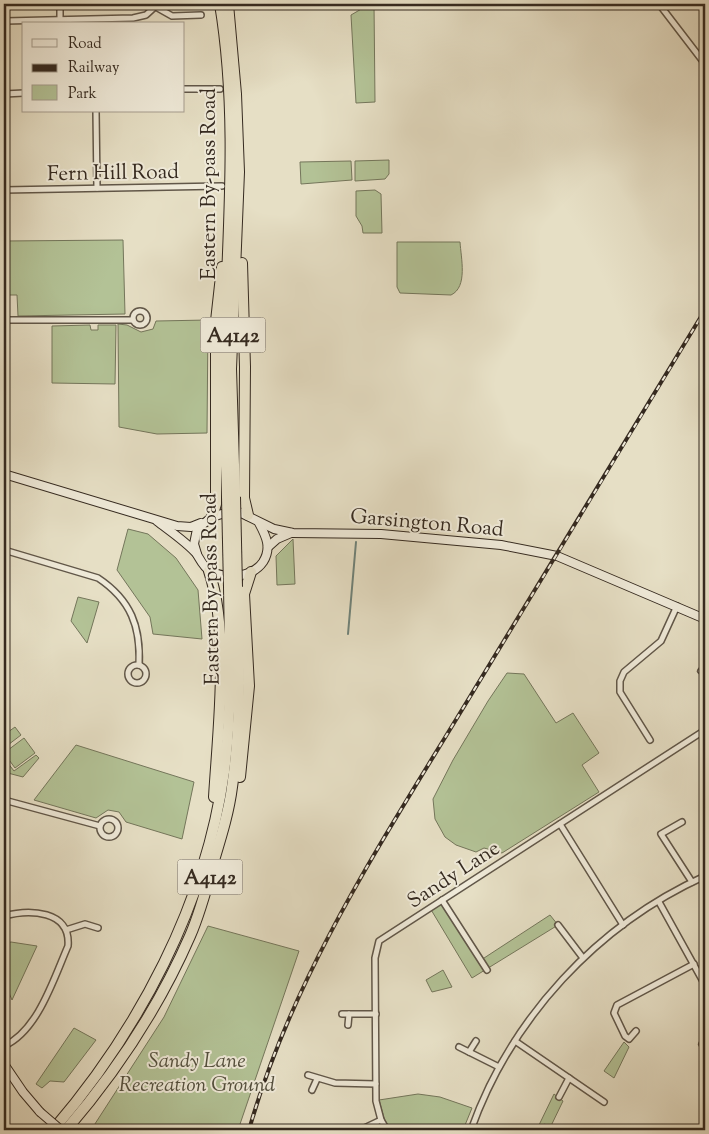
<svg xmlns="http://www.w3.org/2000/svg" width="709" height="1134" viewBox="0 0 709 1134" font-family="'Sorts Mill Goudy',serif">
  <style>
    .green { fill: #b3c296; stroke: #74765b }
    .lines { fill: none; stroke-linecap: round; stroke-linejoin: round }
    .stream { stroke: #6f8279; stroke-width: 2 }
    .street-casing { stroke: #615749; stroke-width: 8 }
    .secondary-casing { stroke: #352a20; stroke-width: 10 }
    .highway-casing { stroke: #352a20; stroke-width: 12 }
    .street { stroke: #efead9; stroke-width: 5 }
    .secondary { stroke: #efead9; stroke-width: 8 }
    .highway { stroke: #e6dfc5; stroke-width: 10 }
    .rail-casing { stroke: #352a20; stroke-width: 4 }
    .rail { stroke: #efead9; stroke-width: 2; stroke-dasharray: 5.5; stroke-linecap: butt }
    .secondary-bridge-casing { stroke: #352a20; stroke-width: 10; stroke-linecap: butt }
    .highway-bridge-casing { stroke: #352a20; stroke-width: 12; stroke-linecap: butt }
    .secondary-bridge { stroke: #efead9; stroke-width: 8 }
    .highway-bridge { stroke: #e6dfc5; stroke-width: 10 }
    .labels { text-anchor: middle; stroke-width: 4; stroke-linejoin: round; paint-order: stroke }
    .shield { fill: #efead9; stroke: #6d6458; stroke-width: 1 }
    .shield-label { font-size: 20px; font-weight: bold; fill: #352a20 }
    .street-label { font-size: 21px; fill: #352a20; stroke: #efead9 }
    .park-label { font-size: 21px; font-style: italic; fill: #54503e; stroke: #efead9 }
  </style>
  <rect width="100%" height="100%" fill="#e6dfc5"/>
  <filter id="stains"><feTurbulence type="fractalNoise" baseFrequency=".004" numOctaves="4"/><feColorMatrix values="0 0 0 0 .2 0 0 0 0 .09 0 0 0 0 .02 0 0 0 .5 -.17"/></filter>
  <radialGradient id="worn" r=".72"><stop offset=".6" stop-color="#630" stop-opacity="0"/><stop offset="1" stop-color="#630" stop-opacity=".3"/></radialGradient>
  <!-- green -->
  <g class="green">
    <polygon points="370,4 374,4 375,102 356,103 351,15"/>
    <polygon points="389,160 389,174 385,179 355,181 355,161"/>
    <polygon points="351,161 352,180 301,184 300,162"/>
    <polygon points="375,190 381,194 382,233 363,233 362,226 356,216 356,191"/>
    <polygon points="123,240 125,314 18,316 17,295 4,295 4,241"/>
    <path d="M 397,242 L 460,242 C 461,258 468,287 451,295 L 400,293 L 397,287 Z"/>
    <polygon points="208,320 207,433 157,434 119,427 118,324 127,325 141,332 153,329 156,321"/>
    <polygon points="90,325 91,330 98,330 98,325 116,325 115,384 52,383 52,326"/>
    <polygon points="128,529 148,534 176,558 198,590 202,639 153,634 150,617 117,570"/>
    <polygon points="293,539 295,584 277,585 276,556"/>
    <polygon points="78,597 99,602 87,643 71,621"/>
    <polygon points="507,673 524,674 556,723 573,713 599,753 582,765 599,792 502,853 484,848 476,852 456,845 445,837 435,819 433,799 453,760 488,701"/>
    <polygon points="15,727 21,735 4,748 4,735"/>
    <polygon points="24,738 35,753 15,768 4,753"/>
    <polygon points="76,745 194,782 182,839 126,822 119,812 108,810 96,818 34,800"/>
    <polygon points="36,755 39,758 23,777 4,772 4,758 14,771"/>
    <polygon points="442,900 481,960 550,915 558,925 472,978 430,908"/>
    <polygon points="208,926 299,951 238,1130 91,1130 164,1017"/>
    <polygon points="11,942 37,946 12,1000 4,981 4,944"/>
    <polygon points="443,970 452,987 432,992 426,980"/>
    <polygon points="74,1028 96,1040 64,1082 50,1081 42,1088 36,1084"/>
    <polygon points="624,1042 629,1047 614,1078 604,1071"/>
    <polygon points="418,1094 440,1097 472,1108 463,1130 390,1130 384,1118 379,1100"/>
    <polygon points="554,1094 563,1101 549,1130 539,1125"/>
  </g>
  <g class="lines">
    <!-- stream -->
    <polyline class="stream" points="348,634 356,542"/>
    <!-- street casing -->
    <g class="street-casing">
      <g id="street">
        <polyline points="4,4 5,21 133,18 146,15 158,4"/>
        <polyline points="60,4 60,20"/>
        <polyline points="659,4 705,64"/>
        <polyline points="156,7 172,16 201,15"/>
        <polyline points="184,89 220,89"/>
        <polyline points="4,94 24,93"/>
        <polyline points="96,111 97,188"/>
        <polyline points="4,190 222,186"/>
        <circle cx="140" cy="318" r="7"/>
        <polyline points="4,320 133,320"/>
        <path d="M 4,550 L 98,578 C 131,600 141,627 139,665"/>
        <circle cx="137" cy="674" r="9"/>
        <polyline points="701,671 705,666"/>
        <polyline points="650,740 620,692 620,681 624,672 661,641 677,606"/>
        <polyline points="4,800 100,826"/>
        <circle cx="109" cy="828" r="9"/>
        <polyline points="682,822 661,834 692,882"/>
        <polyline points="560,824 623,925"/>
        <polyline points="442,900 487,970"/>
        <polyline points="659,902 705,985"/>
        <path d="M 4,916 C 29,909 71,910 68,946 C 54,978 38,1031 4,1046"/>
        <polyline points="558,925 583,958"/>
        <polyline points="66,930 85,924 98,928"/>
        <polyline points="342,1014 376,1014"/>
        <polyline points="348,1025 349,1014"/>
        <polyline points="636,1031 629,1039 625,1036 614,1013 617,1005 694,964"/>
        <polyline points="515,1041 604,1102"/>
        <polyline points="702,1044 705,1038"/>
        <polyline points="459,1047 499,1067"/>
        <polyline points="469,1052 476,1041"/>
        <polyline points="308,1075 335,1083 376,1084"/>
        <polyline points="312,1090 317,1079"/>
        <polyline points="559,1097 569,1078"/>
        <polyline points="360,1130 381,1120"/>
        <polyline points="387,1130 381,1120 376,1101 375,958 379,941 705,730"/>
        <path d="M 471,1130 C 511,1018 597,925 705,876"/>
        <polyline points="544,1130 545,1128"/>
      </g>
    </g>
    <!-- secondary casing -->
    <g class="secondary-casing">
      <g id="secondary">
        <polyline points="4,474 177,526 191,527 201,523"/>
        <path d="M 157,521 C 170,531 185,541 196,553 C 200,559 203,567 210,571 C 226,579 252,578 263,562 C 272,548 266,536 259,523"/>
        <polyline points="268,547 277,539 291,533"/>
        <polyline points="197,554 194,544 197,529 212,517 225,513 239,512 274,529 293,533 381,534 501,545 557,556 705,619"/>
        <polyline points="4,1064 23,1092 40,1112"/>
      </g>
    </g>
    <!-- highway casing -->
    <g class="highway-casing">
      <g id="highway">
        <path d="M 220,4 C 240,125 226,246 224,368 C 223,411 226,454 227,497"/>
        <polyline points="228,4 236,94 239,172 231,369 235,497"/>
        <polyline points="242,263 245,367 244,498 248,515"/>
        <polyline points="212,517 216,504 216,321 222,267"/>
        <path d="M 209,571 C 230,634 218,730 214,797"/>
        <polyline points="240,777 249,686 244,594 251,572"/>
        <path d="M 53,1130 C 139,1030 206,904 224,772 C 232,711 230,649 229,587"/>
        <path d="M 66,1130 C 116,1072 159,1007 190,936 C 201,911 208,883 215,857 C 222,834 229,811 232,787 C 242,721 239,654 237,587"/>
      </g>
    </g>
    <!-- street -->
    <use href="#street" class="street"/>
    <!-- secondary -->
    <use href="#secondary" class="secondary"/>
    <!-- highway -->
    <use href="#highway" class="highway"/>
    <!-- rail casing -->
    <g class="rail-casing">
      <path id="rail" d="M 249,1130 C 291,981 377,849 457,718 C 540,582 623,446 705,310"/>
    </g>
    <!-- rail -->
    <use href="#rail" class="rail"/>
    <!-- secondary-bridge casing -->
    <g class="secondary-bridge-casing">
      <polyline id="secondary-bridge" points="40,1112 61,1130"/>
    </g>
    <!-- highway-bridge casing -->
    <g class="highway-bridge-casing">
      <g id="highway-bridge">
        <polyline points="227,497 229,587"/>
        <polyline points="235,497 237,587"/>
      </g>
    </g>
    <!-- secondary-bridge -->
    <use href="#secondary-bridge" class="secondary-bridge"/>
    <!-- highway-bridge -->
    <use href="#highway-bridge" class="highway-bridge"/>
  </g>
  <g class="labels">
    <!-- shield labels -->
    <g class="shield">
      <rect x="200.5" y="317.5" width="65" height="35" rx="4"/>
      <rect x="177.5" y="859.5" width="65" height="35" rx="4"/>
    </g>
    <g class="shield-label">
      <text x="233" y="342">A4142</text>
      <text x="210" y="884">A4142</text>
    </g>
    <!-- street labels -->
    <g class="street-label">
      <text transform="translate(113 172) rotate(-1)" y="7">Fern Hill Road</text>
      <text transform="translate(208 184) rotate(-90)" y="7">Eastern By-pass Road</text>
      <text transform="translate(427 522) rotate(5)" y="7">Garsington Road</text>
      <text transform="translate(210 589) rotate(-91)" y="7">Eastern By-pass Road</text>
      <text transform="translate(453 874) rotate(-33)" y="7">Sandy Lane</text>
    </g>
    <!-- park labels -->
    <g class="park-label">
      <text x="197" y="1067">Sandy Lane<tspan x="197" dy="24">Recreation Ground</tspan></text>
    </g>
  </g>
  <!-- margin -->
  <rect width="709" height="1134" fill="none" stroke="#e6dfc5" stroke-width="20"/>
  <rect x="5" y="5" width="699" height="1124" fill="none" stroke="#352a20" stroke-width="2.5"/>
  <rect x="10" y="10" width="689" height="1114" fill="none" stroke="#352a20"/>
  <!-- legend -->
  <rect x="22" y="22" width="162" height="90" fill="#efead9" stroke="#a59d8f"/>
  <rect x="32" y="39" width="25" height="8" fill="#efead9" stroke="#a59d8f"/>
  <text x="68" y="48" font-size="15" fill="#352a20">Road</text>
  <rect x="32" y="64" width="25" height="8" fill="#352a20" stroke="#a59d8f"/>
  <text x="68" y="72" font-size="15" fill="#352a20">Railway</text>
  <rect x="32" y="85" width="25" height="15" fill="#b3c296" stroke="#a59d8f"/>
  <text x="68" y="98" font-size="15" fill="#352a20">Park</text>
  <rect width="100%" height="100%" filter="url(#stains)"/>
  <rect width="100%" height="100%" fill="url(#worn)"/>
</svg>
